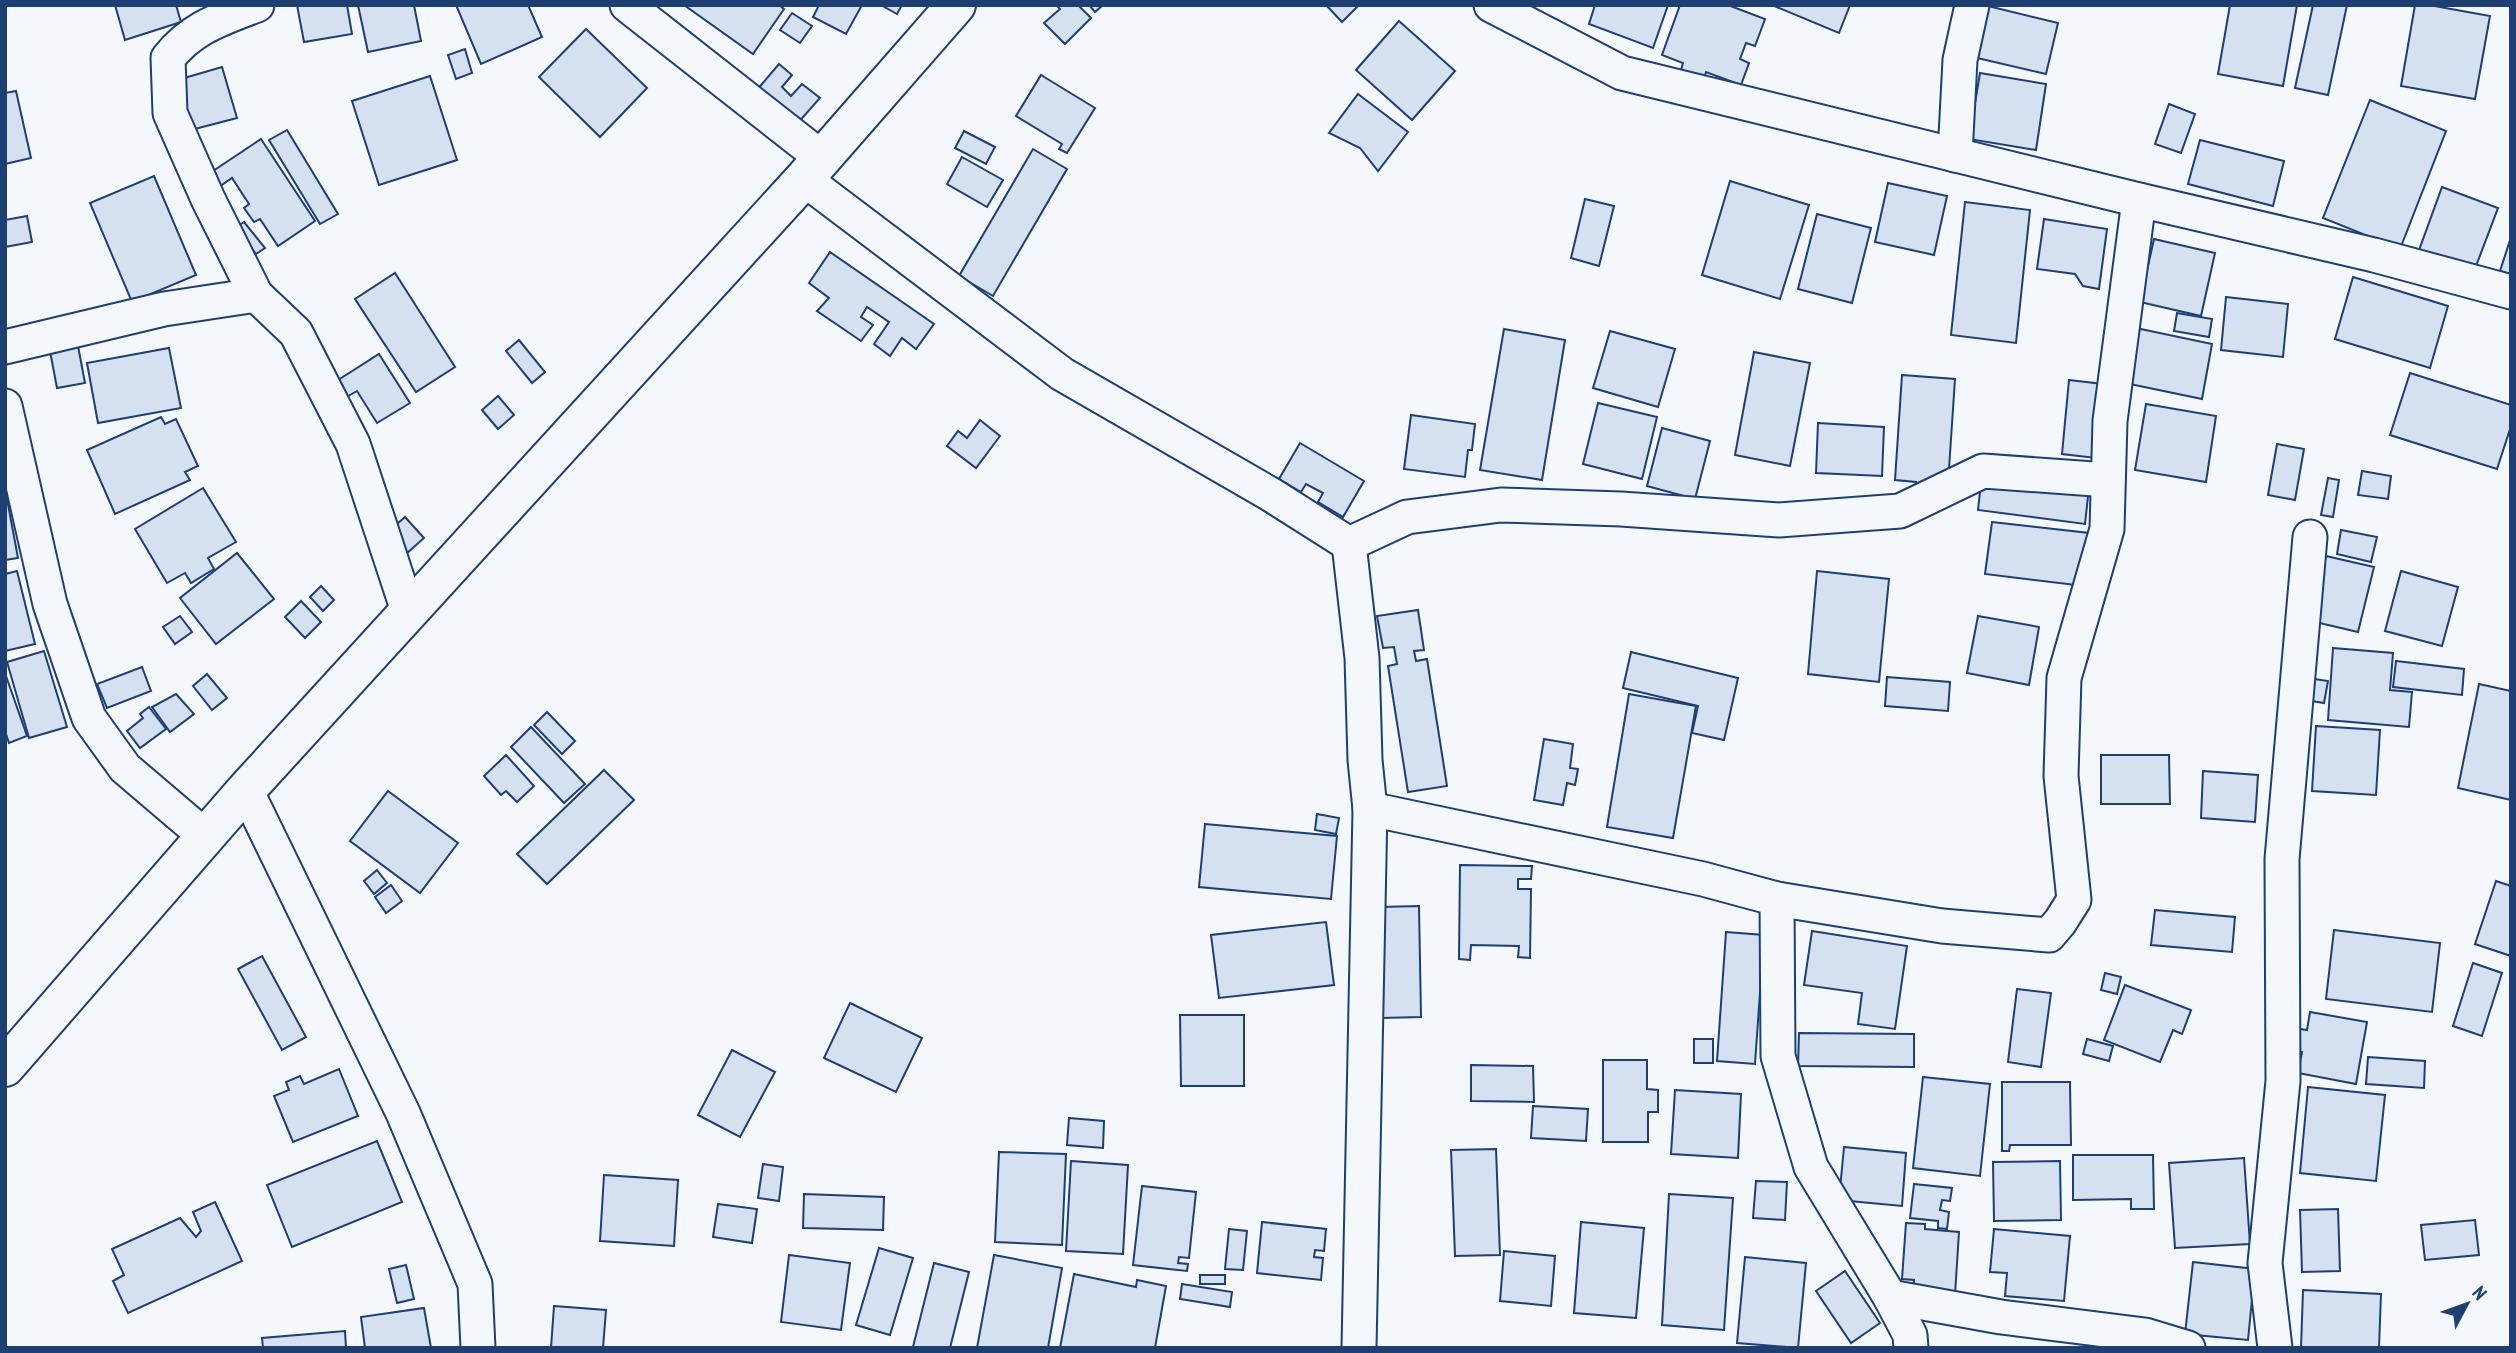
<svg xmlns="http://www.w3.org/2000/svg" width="2516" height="1353" viewBox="0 0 2516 1353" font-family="'PT Sans Narrow',sans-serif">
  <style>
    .building { fill: #d5e0f0; stroke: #1d3f73; stroke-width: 2 }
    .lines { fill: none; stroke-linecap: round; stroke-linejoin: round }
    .minor-casing { stroke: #1d3f73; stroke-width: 37 }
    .secondary-casing { stroke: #1d3f73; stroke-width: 42 }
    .minor { stroke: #f4f7fb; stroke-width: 33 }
    .secondary { stroke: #f4f7fb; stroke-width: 38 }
  </style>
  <rect width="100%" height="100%" fill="#f4f7fb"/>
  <!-- building -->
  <g class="building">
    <polygon points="115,5 176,5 181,22 125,40"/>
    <polygon points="297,5 347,5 352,34 304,42"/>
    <polygon points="358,5 414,5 421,41 368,52"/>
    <polygon points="456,5 528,5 542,37 481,64"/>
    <polygon points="684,5 779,5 784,9 753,54"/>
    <polygon points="819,5 862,5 846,34 813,17"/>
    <polygon points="881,5 902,5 897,14"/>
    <polygon points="1056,5 1078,5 1091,18 1065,44 1044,23 1060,9"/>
    <polygon points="1089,5 1103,5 1095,12"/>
    <polygon points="1326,5 1359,5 1342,22"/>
    <polygon points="1595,5 1668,5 1653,48 1589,24"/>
    <polygon points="1680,5 1728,5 1765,19 1755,46 1746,43 1740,59 1749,63 1741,85 1706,72 1704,79 1681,70 1683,63 1662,55"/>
    <polygon points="1772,5 1850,5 1839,33"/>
    <polygon points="1984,5 2058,23 2046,74 1973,57"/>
    <polygon points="2230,5 2297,5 2283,86 2218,74"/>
    <polygon points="2313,5 2347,5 2328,95 2295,88"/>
    <polygon points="2415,5 2429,5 2490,16 2475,99 2401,86"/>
    <polygon points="792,13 812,26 800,43 780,30"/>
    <polygon points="1399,21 1455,71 1412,120 1356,70"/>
    <polygon points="586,29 647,88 600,137 539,77"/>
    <polygon points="465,49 472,73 456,79 448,55"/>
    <polygon points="779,64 792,75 782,87 791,96 802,84 820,98 796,125 756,91"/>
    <polygon points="222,67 237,118 187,131 174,81"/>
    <polygon points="1980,73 2046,84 2036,150 1969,139"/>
    <polygon points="1041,75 1095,108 1067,153 1059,149 1062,144 1016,116"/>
    <polygon points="430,76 457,160 379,185 352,101"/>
    <polygon points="16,91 31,158 5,164 5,93"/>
    <polygon points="1358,94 1408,132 1378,171 1360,148 1329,133"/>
    <polygon points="2370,100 2446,131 2400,249 2323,218"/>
    <polygon points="2169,104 2195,114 2181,153 2155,144"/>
    <polygon points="287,130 338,214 320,224 269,140"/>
    <polygon points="964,131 995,147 986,164 955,148"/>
    <polygon points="261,139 315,221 278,246 260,219 254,222 244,208 249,204 232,178 216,189 207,175"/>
    <polygon points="2200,140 2284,161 2273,206 2188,184"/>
    <polygon points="1033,149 1067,169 993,296 959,276"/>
    <polygon points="962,157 1003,180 987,207 947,184"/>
    <polygon points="154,176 196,275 132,302 90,203"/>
    <polygon points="1730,181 1809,205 1780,299 1702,275"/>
    <polygon points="1888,183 1947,196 1934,255 1875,242"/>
    <polygon points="2442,187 2498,208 2473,274 2418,253"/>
    <polygon points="1585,199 1614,206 1599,266 1571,258"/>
    <polygon points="1965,202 2030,210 2016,343 1951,335"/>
    <polygon points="1817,214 1871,228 1852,303 1798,289"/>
    <polygon points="27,216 32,242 5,247 5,220"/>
    <polygon points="2044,219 2107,229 2099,289 2083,286 2075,274 2037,269"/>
    <polygon points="244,222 265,248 256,254 235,228"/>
    <polygon points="2511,237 2511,274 2500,271"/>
    <polygon points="2154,239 2215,253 2201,316 2140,302"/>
    <polygon points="830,252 934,324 916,349 902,338 890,356 874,344 889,322 867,307 861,317 873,325 861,341 817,311 829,298 809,283"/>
    <polygon points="395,273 455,367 416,392 355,299"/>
    <polygon points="2353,277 2448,306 2430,368 2335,339"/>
    <polygon points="2226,297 2288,304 2283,357 2221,350"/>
    <polygon points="2177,313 2212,319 2209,337 2174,331"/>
    <polygon points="2136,328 2212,344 2202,399 2125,383"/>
    <polygon points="1504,329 1565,340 1542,480 1480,470"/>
    <polygon points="1610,331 1675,349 1658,407 1593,388"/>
    <polygon points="519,340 545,372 532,383 506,351"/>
    <polygon points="78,346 85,383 57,388 50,351"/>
    <polygon points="169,348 181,408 98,423 87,363"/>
    <polygon points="1754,352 1810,363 1790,466 1735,455"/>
    <polygon points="379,354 410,403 377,423 357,391 345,398 335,382"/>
    <polygon points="2410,373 2511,405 2511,426 2497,469 2390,435"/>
    <polygon points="1902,375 1955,379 1948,484 1915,492 1916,482 1895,480"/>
    <polygon points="2069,380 2103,384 2096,458 2062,454"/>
    <polygon points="498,396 514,415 498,429 482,410"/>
    <polygon points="1598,403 1657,417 1642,479 1583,464"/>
    <polygon points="2146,404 2216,416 2206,482 2135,470"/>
    <polygon points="1411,415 1475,424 1472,450 1468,450 1465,477 1404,469"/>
    <polygon points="161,417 165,424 176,419 198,466 185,472 190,480 115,514 87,450"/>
    <polygon points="980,420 1000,436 976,468 947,446 958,431 967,438"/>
    <polygon points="1818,423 1884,427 1882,476 1816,473"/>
    <polygon points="1662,428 1710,441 1695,499 1647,486"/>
    <polygon points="1300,443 1364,481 1343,517 1318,502 1323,493 1306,484 1301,492 1279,479"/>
    <polygon points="2277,444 2304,449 2295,500 2268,495"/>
    <polygon points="2362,471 2391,476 2388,499 2358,495"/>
    <polygon points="1982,473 2089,487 2085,524 1978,510"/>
    <polygon points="2328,478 2339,480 2333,517 2321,515"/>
    <polygon points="203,488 236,542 208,558 214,569 191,583 185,573 167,583 135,529"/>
    <polygon points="5,499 7,499 18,558 5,560"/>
    <polygon points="405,517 424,538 406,554 388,532"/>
    <polygon points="1992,522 2089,533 2084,586 1985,574"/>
    <polygon points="2341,530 2377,537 2371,562 2337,554"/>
    <polygon points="237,553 274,599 216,644 180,598"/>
    <polygon points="2326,556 2374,567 2358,632 2311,621"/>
    <polygon points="17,571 35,644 5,651 5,574"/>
    <polygon points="1817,571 1889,579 1879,682 1808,674"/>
    <polygon points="2401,571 2458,587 2442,646 2385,631"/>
    <polygon points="321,586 334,600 323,611 310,597"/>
    <polygon points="301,601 321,622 305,638 285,617"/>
    <polygon points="1418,610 1424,650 1414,651 1416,661 1427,659 1447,786 1408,792 1388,666 1397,664 1394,647 1383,648 1377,616"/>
    <polygon points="180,616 192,632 175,644 163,627"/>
    <polygon points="1978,616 2039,627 2029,685 1967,673"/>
    <polygon points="2333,648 2393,653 2390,690 2412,692 2409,727 2328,720"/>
    <polygon points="44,651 67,727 29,738 7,662"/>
    <polygon points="1631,652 1738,678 1724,740 1692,733 1698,706 1623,688"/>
    <polygon points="2396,661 2464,669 2462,695 2393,687"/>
    <polygon points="142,667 151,691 107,708 97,684"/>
    <polygon points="5,673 27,736 9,743 5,731"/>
    <polygon points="207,674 227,698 212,710 193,686"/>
    <polygon points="1887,677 1950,682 1948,711 1885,706"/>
    <polygon points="2308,678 2328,681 2324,703 2305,700"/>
    <polygon points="2479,684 2511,691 2511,800 2458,788"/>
    <polygon points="176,694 194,714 170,732 152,707"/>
    <polygon points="1629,694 1696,706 1673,838 1607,827"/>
    <polygon points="149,707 166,729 140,748 127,731 143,718 140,714"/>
    <polygon points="547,712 575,741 562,754 534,725"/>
    <polygon points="2316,726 2380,730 2376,795 2312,791"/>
    <polygon points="531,727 585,784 564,803 511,747"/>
    <polygon points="1544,739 1573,744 1570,768 1578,769 1575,785 1567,783 1563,805 1534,800"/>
    <polygon points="506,755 534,786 517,802 506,791 501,795 484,776"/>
    <polygon points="2101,755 2169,755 2170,804 2101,804"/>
    <polygon points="604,770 634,800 547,884 517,854"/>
    <polygon points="2203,771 2258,775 2255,822 2201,818"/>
    <polygon points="388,791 458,843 420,893 350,841"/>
    <polygon points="1317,814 1339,818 1336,834 1315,830"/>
    <polygon points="1205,824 1337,836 1331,899 1199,887"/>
    <polygon points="1460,865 1532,866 1531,879 1518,879 1518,889 1531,889 1530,958 1518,957 1519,946 1471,945 1470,960 1459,959"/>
    <polygon points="377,870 387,883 374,894 364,881"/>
    <polygon points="2496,881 2511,886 2511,956 2475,944"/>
    <polygon points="391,885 402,901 386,913 375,897"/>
    <polygon points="1419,906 1421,1017 1382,1018 1380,907"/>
    <polygon points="2155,910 2235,917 2232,952 2151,945"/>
    <polygon points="1326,922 1334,985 1219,998 1211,935"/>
    <polygon points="2334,930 2440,943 2432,1012 2326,999"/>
    <polygon points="1812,931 1907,946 1895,1029 1858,1024 1862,993 1804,985"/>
    <polygon points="1726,932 1764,935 1755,1064 1717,1061"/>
    <polygon points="262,956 306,1037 282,1050 238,969"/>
    <polygon points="2473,963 2502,973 2482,1036 2453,1026"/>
    <polygon points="2105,973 2121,977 2117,994 2101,990"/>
    <polygon points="2125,985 2191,1010 2182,1034 2173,1030 2160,1062 2104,1040"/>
    <polygon points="2017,989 2051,993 2041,1067 2008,1062"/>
    <polygon points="850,1003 922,1038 896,1092 824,1058"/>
    <polygon points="2310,1012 2367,1022 2356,1084 2298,1073 2302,1052 2296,1051 2300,1029 2307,1030"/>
    <polygon points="1180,1015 1244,1015 1244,1086 1181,1086"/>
    <polygon points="1799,1033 1914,1034 1914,1067 1798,1066"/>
    <rect x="1694" y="1039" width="19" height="24"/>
    <polygon points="2087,1039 2113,1046 2109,1061 2083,1054"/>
    <polygon points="732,1050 775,1072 740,1137 698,1115"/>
    <polygon points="2368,1057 2425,1061 2424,1088 2366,1084"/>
    <polygon points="1603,1060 1647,1060 1647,1089 1658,1090 1658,1112 1648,1112 1648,1142 1603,1142"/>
    <polygon points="1471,1065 1533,1066 1534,1102 1471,1101"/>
    <polygon points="339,1069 358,1116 293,1142 274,1096 289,1090 286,1082 300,1076 304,1084"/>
    <polygon points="1923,1077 1990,1084 1980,1176 1913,1168"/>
    <polygon points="2002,1082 2070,1082 2071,1145 2010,1145 2009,1151 2002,1151"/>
    <polygon points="2308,1087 2385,1095 2376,1181 2300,1173"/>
    <polygon points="1675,1090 1741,1094 1738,1158 1671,1154"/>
    <polygon points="1533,1106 1588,1109 1586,1141 1531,1138"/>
    <polygon points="1069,1118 1104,1121 1103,1148 1067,1145"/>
    <polygon points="377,1141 402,1202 292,1247 267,1185"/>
    <polygon points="1844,1147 1906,1153 1902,1206 1839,1200"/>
    <polygon points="1496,1149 1500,1255 1455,1256 1451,1150"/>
    <polygon points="999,1152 1066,1154 1062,1245 995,1242"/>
    <polygon points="2073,1155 2153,1155 2154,1209 2131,1209 2131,1199 2073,1200"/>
    <polygon points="2244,1158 2250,1244 2175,1248 2169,1163"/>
    <polygon points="1071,1161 1128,1165 1123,1254 1066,1251"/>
    <polygon points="2060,1161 2061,1220 1994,1221 1993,1162"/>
    <polygon points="763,1164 783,1167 779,1201 758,1198"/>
    <polygon points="604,1175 678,1180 674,1246 600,1241"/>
    <polygon points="1756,1181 1787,1182 1785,1220 1753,1218"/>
    <polygon points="1914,1184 1952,1188 1950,1201 1942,1200 1940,1210 1949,1212 1947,1229 1938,1228 1938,1221 1910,1218"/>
    <polygon points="1142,1186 1196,1192 1189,1258 1179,1257 1178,1263 1188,1264 1187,1271 1133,1265"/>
    <polygon points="804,1194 884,1197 883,1230 803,1228"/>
    <polygon points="1669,1194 1733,1198 1724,1330 1662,1325"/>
    <polygon points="215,1202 242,1261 128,1313 113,1281 124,1275 112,1249 180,1218 196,1237 201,1231 193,1212"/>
    <polygon points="718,1204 757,1209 752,1243 713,1237"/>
    <polygon points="2338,1209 2340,1271 2302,1272 2300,1210"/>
    <polygon points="2475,1220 2479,1255 2425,1260 2421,1225"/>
    <polygon points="1262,1222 1326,1229 1324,1251 1315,1250 1314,1257 1323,1258 1321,1280 1257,1273"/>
    <polygon points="1581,1222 1644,1228 1636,1318 1574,1313"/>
    <polygon points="1906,1223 1925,1224 1925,1229 1959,1232 1955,1295 1913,1292 1914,1280 1902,1279"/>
    <polygon points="1229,1229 1247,1231 1243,1270 1225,1269"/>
    <polygon points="1994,1229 2070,1236 2064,1301 2005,1296 2007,1273 1990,1272"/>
    <polygon points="879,1248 913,1258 890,1335 856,1325"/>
    <polygon points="1504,1251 1555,1256 1551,1306 1500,1301"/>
    <polygon points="789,1255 850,1263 841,1330 781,1322"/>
    <polygon points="994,1255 1062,1268 1048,1348 977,1348"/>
    <polygon points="1745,1257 1806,1263 1798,1348 1737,1343"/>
    <polygon points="2193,1262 2255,1269 2248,1340 2185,1334"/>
    <polygon points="934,1263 969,1272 950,1348 913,1347"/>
    <polygon points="406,1265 414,1299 397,1303 389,1269"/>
    <polygon points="1845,1271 1880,1323 1851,1343 1816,1291"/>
    <polygon points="1074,1274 1136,1287 1137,1280 1166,1286 1155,1348 1060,1348"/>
    <rect x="1200" y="1275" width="25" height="9"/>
    <polygon points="1182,1284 1232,1292 1230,1307 1180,1299"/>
    <polygon points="2303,1290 2381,1294 2379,1348 2301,1348"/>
    <polygon points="554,1306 606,1310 603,1348 551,1348"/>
    <polygon points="424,1308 431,1348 365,1348 361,1317"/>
    <polygon points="345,1331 346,1348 263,1348 262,1338"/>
  </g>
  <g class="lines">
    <!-- minor casing -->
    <g class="minor-casing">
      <g id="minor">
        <polyline points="627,5 822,158"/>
        <polyline points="1491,5 1622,73 2139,200 2374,255 2511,292"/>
        <polyline points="1955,155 1960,60 1972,5"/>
        <polyline points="804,179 1062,374 1270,494 1349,544"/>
        <path d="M 256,295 L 208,199 L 170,113 L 168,58 C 193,27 221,19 257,5"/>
        <polyline points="5,347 164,309 256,295 296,333 353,444 408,611"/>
        <polyline points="5,406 50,604 89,718 125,768 206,837"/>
        <polyline points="1349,544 1362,658 1365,760 1370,809 1359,1348"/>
        <polyline points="1349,544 1407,517 1501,505 1621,509 1779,520 1900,511 1983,471 2108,480"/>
        <polyline points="246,790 403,1113 475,1284 478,1348"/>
        <polyline points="1370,809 1703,879 1777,899 1942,926 2049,935 2060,922 2074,900 2061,776 2064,678 2107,529 2110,421 2139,200"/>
        <polyline points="1777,899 1778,1056 1811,1167 1890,1297 1910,1335 1911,1348"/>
        <polyline points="1890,1297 2001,1317 2145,1335 2188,1348"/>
        <polyline points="2275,1348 2265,1263 2283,1081 2282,859 2310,537"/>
      </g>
    </g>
    <!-- secondary casing -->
    <g class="secondary-casing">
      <polyline id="secondary" points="5,1067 246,790 804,179 956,5"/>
    </g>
    <!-- minor -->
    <use href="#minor" class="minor"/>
    <!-- secondary -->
    <use href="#secondary" class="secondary"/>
  </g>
  <!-- border -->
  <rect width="2516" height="1353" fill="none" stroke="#1d3f73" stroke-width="14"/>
  <!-- north arrow -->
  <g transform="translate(2467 1304) rotate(49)" stroke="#f4f7fb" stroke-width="5" paint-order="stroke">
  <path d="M0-5L12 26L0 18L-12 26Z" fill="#1d3f73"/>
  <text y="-10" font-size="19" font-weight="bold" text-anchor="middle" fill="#1d3f73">N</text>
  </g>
</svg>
